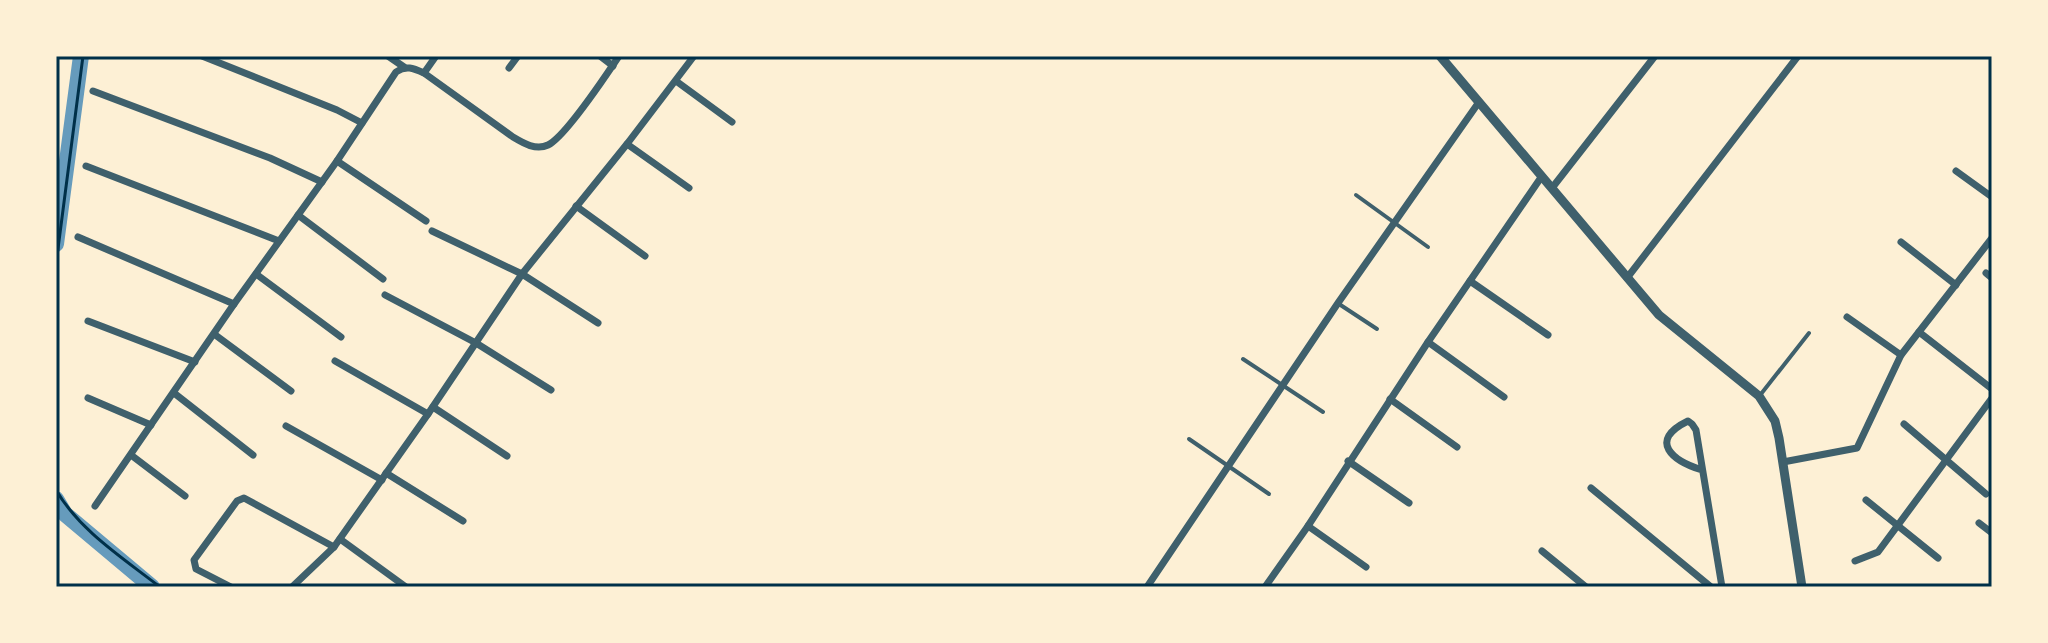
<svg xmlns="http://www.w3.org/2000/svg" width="2048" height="643" viewBox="0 0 2048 643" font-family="Signika,sans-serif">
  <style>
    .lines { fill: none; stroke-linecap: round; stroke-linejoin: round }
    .canal { stroke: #669bbc; stroke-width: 16 }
    .path { stroke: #003049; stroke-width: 3 }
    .service { stroke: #3f606c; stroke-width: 4 }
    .minor { stroke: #3f606c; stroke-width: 7 }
    .tertiary { stroke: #3f606c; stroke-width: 9 }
    .neatline { fill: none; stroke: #003049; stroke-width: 3 }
  </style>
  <rect width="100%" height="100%" fill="#fdf0d5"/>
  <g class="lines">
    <!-- canal -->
    <g class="canal">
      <polyline points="56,244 81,56"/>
      <polyline points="56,499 65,514 152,587"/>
    </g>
    <!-- path -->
    <g class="path">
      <polyline points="56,264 83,56"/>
      <path d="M 56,490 C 80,531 123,558 160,587"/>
    </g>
    <!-- service -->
    <g class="service">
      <polyline points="1356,195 1428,247"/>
      <polyline points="1339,304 1377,329"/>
      <polyline points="1243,359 1323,412"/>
      <polyline points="1761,394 1809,333"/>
      <polyline points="1189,439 1269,494"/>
    </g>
    <!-- minor -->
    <g class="minor">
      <polyline points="202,56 337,110 362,123"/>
      <polyline points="388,56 404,67"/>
      <polyline points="600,56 613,66"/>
      <polyline points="509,68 518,56"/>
      <polyline points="424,73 436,56"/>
      <polyline points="676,81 732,122"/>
      <polyline points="93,91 270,158 322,182"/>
      <polyline points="627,144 689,188"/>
      <polyline points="337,161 426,221"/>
      <polyline points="86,166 279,241"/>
      <polyline points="1956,171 1992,197"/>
      <polyline points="1552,188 1655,56"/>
      <polyline points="576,206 645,256"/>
      <polyline points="298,215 383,279"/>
      <polyline points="432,231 522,274 598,323"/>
      <polyline points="78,237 234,304"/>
      <polyline points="1901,242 1956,285"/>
      <polyline points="1986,273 1992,278"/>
      <polyline points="256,274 341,337"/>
      <polyline points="1627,278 1798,56"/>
      <polyline points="1470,281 1548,335"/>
      <polyline points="385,295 476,343 551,390"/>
      <polyline points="1847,317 1901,355"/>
      <polyline points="88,321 195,362"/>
      <polyline points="1919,332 1992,389"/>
      <polyline points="214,334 291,391"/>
      <polyline points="1428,342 1504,397"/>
      <polyline points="335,361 428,414"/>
      <polyline points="174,393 253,455"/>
      <polyline points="88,398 151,425"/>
      <polyline points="1390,399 1457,447"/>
      <polyline points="433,407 507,456"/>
      <polyline points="1904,424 1986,494"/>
      <polyline points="286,426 382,480"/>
      <polyline points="131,455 185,496"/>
      <polyline points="1348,461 1409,503"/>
      <polyline points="1783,462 1857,448 1901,355 1992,238"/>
      <path d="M 1702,470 C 1673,461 1647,441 1688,421 L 1692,424 L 1696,430 L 1722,587"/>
      <polyline points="386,473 463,521"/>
      <polyline points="1591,488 1711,587"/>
      <polyline points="1866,500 1938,558"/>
      <path d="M 95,506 L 234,304 L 337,161 L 396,72 C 406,65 413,68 424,73 L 513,137 C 523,143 536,151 548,145 C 565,137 607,74 619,56"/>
      <polyline points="1979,523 1992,533"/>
      <polyline points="1308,526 1366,567"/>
      <polyline points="340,539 406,587"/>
      <polyline points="1542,551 1586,587"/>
      <polyline points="1855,561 1878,552 1992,398"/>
      <polyline points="231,587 196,569 194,560 237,501 244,498 334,547"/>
      <polyline points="292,587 334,547 428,414 522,274 627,144 694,56"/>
      <polyline points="1147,587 1338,303 1479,102"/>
      <polyline points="1265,587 1308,526 1428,342 1542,176"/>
    </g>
    <!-- tertiary -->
    <polyline class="tertiary" points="1440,56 1659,315 1759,396 1775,421 1779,438 1802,587"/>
  </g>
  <!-- border -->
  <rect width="2048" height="643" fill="none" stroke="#fdf0d5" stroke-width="116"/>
  <rect x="58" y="58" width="1932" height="527" class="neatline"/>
</svg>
